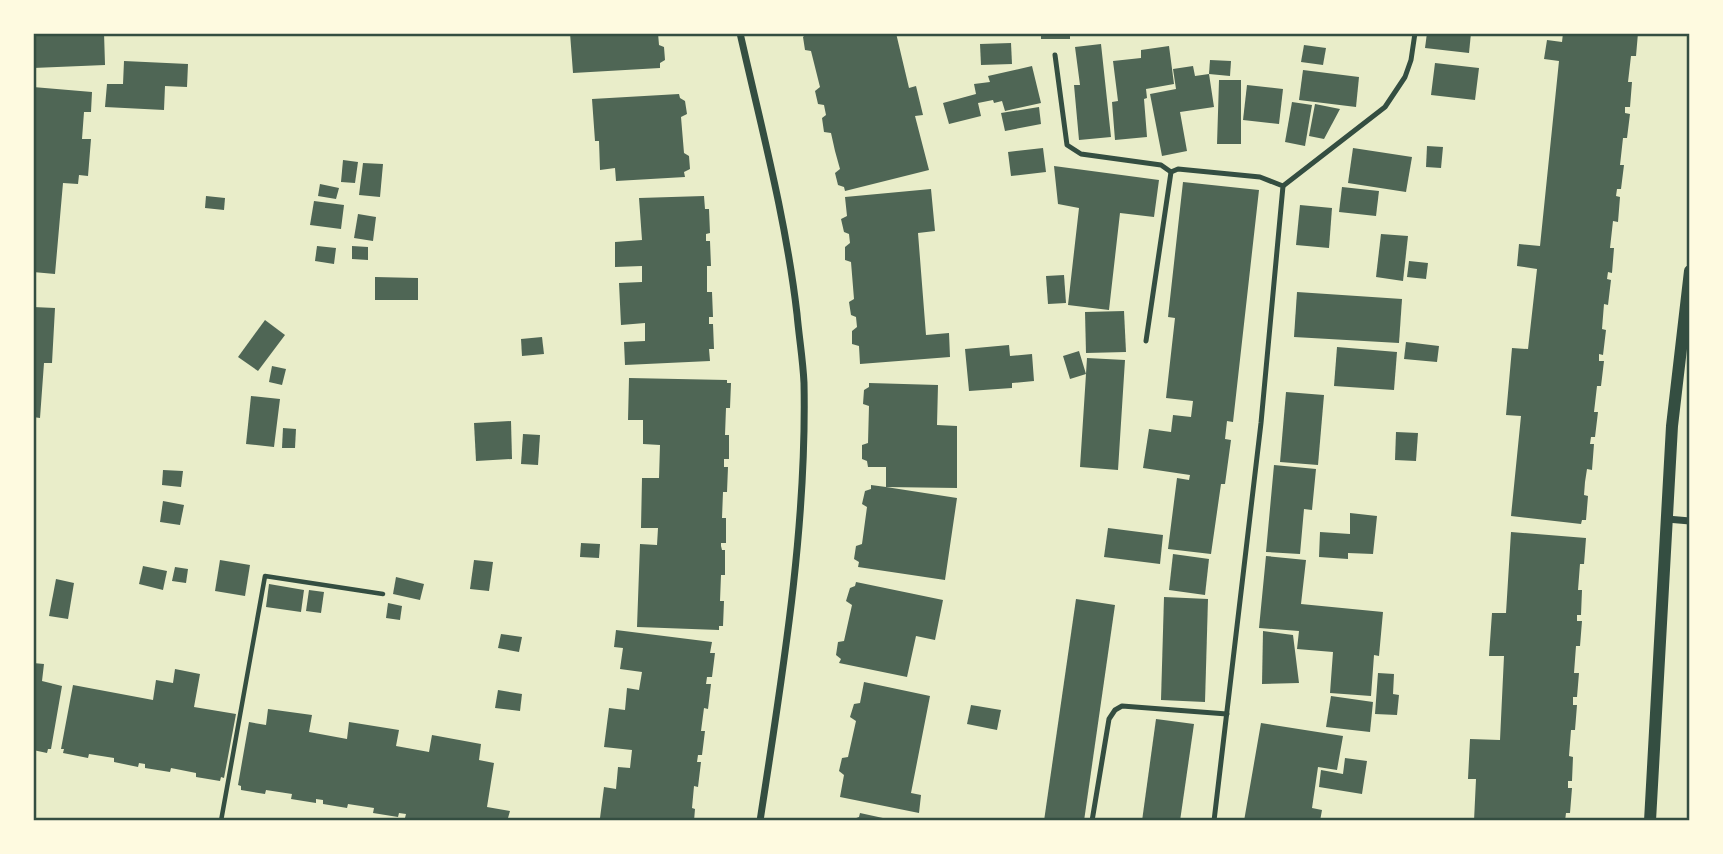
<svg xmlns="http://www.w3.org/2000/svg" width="1723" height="854" viewBox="0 0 1723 854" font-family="'Varela Round',sans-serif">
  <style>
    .building { fill: #4f6655 }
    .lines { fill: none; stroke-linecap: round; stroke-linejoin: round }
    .path { stroke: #344e41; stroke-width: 4.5 }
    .service { stroke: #344e41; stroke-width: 5 }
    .minor { stroke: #344e41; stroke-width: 7 }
    .tertiary { stroke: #344e41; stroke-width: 12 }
    .neatline { fill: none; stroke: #344e41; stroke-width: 2.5 }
  </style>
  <rect width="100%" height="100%" fill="#e9edc9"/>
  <!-- building -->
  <g class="building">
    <polygon points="33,33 104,33 105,65 33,68"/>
    <polygon points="570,33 658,33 659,45 664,47 665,60 660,63 660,68 573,73"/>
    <polygon points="807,33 896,33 909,88 916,86 923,115 915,116 929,170 845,191 844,187 838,185 835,173 840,169 835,151 831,133 824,132 822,118 826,115 824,105 818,104 815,91 820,87 811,51 805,50 803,37"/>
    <rect x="1041" y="33" width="29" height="6"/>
    <polygon points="1427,33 1471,33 1469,53 1425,48"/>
    <polygon points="1563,33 1638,33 1636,56 1631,56 1628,82 1632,82 1630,107 1625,107 1625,113 1630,114 1627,138 1623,138 1620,165 1624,165 1621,189 1617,189 1616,196 1620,197 1618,222 1613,221 1610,248 1614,248 1612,273 1608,272 1607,279 1611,280 1608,305 1604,304 1602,329 1606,330 1603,355 1599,354 1599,361 1604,361 1601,386 1597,386 1594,412 1598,412 1595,437 1591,437 1590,444 1594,444 1592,470 1587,469 1585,482 1584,495 1588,496 1586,520 1582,520 1581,524 1511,516 1521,416 1506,415 1512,348 1528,349 1537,269 1517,266 1519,244 1540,246 1559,61 1544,59 1547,40 1562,42"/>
    <polygon points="1011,43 1012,64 981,65 980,44"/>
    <polygon points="1101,44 1111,137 1079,140 1074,85 1080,85 1075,47"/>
    <polygon points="1304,45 1326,48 1323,65 1301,62"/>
    <polygon points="1169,46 1174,84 1146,89 1147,98 1144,99 1147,137 1115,140 1112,102 1118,101 1113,61 1141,58 1141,50"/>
    <polygon points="1210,60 1231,61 1230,76 1209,74"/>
    <polygon points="124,61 188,64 187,87 165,86 164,110 105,107 107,84 123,84"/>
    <polygon points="1435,63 1479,68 1475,100 1431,95"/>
    <polygon points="1032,66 1041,103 1005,111 1002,101 994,103 993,100 978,103 981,116 949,124 943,103 976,94 974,84 990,82 988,76"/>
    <polygon points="1193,66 1195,76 1209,74 1214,107 1180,112 1187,151 1162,156 1150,94 1176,89 1173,69"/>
    <polygon points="1303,70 1359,77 1356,107 1299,100"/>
    <polygon points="1219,80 1241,80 1241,144 1217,144"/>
    <polygon points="1247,85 1283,89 1279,124 1243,120"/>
    <polygon points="33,87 92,92 91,112 84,112 82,139 91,139 88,176 79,175 78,184 63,183 55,274 33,272"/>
    <polygon points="679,94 680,98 685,101 687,114 681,117 684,153 689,156 690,169 684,172 685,177 616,181 615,168 600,170 599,141 595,141 592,99"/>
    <polygon points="1292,102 1312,105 1305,146 1285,142"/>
    <polygon points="1315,104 1340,109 1324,139 1309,136"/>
    <polygon points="1039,107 1041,124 1005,131 1001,113"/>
    <polygon points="1427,146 1443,147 1441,168 1426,167"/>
    <polygon points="1043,148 1046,172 1011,176 1008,152"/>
    <polygon points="1353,148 1412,157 1406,192 1348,183"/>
    <polygon points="343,160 358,162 355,183 341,182"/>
    <polygon points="363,163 383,164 380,197 359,195"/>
    <polygon points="1054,166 1159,180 1154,217 1120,213 1109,310 1068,305 1079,208 1058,204"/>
    <polygon points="1183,182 1259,190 1233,422 1227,421 1225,439 1231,440 1225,484 1221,484 1211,554 1168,549 1177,478 1189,480 1190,475 1143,468 1149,429 1171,432 1173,415 1191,417 1193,401 1166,398 1175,318 1168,317"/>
    <polygon points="320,184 339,188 336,199 318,196"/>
    <polygon points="1342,187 1379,191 1376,216 1339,212"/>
    <polygon points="931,189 935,231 918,233 926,335 949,333 950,357 860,364 859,346 852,344 852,331 857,327 856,317 851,315 849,302 854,299 851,262 845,260 845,247 850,243 849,234 844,232 841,219 847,216 845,197"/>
    <polygon points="206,196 225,198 224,210 205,208"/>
    <polygon points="704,196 705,209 709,209 710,233 706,234 706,241 710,241 711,266 707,266 707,292 712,292 713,317 709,317 709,324 713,324 714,349 709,349 710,361 625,365 624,342 645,341 645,323 621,325 619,283 642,282 642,266 615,267 615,242 642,240 639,198"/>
    <polygon points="314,201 344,205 341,229 310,225"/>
    <polygon points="1300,205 1332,208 1329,248 1296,245"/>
    <polygon points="358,214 376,217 373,241 354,238"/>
    <polygon points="1381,234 1408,236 1403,281 1376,277"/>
    <polygon points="317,246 336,248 334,264 315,261"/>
    <polygon points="352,246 368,247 368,260 352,259"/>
    <polygon points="1409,261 1428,263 1426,279 1407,277"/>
    <polygon points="1064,275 1066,303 1048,304 1046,276"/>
    <polygon points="375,277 418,278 418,300 375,300"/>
    <polygon points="1297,292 1402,299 1399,343 1294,337"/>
    <polygon points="33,307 55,308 52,363 44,363 40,418 33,417"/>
    <polygon points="1124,311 1126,352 1086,353 1085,312"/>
    <polygon points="265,320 285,335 258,371 238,357"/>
    <polygon points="542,337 544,354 522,356 521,339"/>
    <polygon points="1406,342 1439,346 1437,362 1404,359"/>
    <polygon points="1009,345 1010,356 1032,354 1034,381 1012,383 1012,388 969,391 965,349"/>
    <polygon points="1337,347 1397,352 1394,390 1334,386"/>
    <polygon points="1079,351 1086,374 1087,358 1125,360 1118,470 1080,467 1086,374 1070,379 1063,356"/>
    <polygon points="272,366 286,369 282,385 269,382"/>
    <polygon points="629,378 727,380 727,383 731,383 730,408 726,408 725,435 729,435 729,459 724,459 724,467 728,467 727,492 723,492 722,518 726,518 726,543 721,543 721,546 722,550 725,550 725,575 721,575 720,601 724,601 723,626 719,626 719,630 637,627 640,544 657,545 658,528 641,528 642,478 659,478 660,445 643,444 643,420 628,420"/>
    <polygon points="869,383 938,385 937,425 957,426 957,488 886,487 957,498 945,580 858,567 859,562 854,559 856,546 862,544 867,507 862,504 865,491 871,489 871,485 886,487 886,467 868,467 867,461 862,459 862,445 868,443 869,406 863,404 864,390 869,387"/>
    <polygon points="1286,392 1324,395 1318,465 1280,462"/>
    <polygon points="251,396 280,399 274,447 246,444"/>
    <polygon points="511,421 512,459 476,461 474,423"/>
    <polygon points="283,428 296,429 295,448 282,448"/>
    <polygon points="1396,432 1418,433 1416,461 1395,460"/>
    <polygon points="523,434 540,435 538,465 521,464"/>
    <polygon points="1274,465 1316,469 1312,510 1304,509 1300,554 1266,552"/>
    <polygon points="163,470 183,471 181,487 162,485"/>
    <polygon points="163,501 184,505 180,525 160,522"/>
    <polygon points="1350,513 1377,516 1373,554 1348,553 1348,559 1319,557 1320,532 1350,534"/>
    <polygon points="1108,528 1163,535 1160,564 1104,557"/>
    <polygon points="1511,532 1586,538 1584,564 1580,564 1578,590 1582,590 1581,615 1577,615 1577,621 1582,621 1580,646 1576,646 1574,673 1579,673 1577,697 1573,697 1573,705 1577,705 1575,730 1571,730 1569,756 1573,757 1572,781 1568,781 1568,788 1572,788 1570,813 1566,813 1565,821 1474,821 1476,779 1468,779 1470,739 1500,740 1504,656 1489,656 1492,613 1506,613"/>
    <polygon points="581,543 600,544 599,558 580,557"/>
    <polygon points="1173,554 1209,559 1205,595 1169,590"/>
    <polygon points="1266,556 1306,560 1301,604 1383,612 1379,656 1374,655 1371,696 1330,693 1333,652 1297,649 1299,631 1259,628"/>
    <polygon points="220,560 250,565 245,596 215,591"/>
    <polygon points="474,560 493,562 489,591 470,589"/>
    <polygon points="143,566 167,571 163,590 139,584"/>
    <polygon points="175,567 188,569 186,583 172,581"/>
    <polygon points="396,577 424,584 420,600 393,594"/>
    <polygon points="56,579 74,583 68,619 49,616"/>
    <polygon points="856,582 943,600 935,640 916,636 907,677 839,663 841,659 836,655 838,642 844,641 852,605 846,601 850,588 855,586"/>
    <polygon points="269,584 304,590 301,612 266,607"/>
    <polygon points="309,590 324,592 321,613 306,611"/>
    <polygon points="1164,597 1208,599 1205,702 1161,700"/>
    <polygon points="1076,599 1115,605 1084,821 1044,821"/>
    <polygon points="388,603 402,606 400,620 386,618"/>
    <polygon points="616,630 712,642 710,653 715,653 712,677 707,677 706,684 711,684 708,709 704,708 701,731 705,731 702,755 698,755 697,762 701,762 698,787 694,786 692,808 695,809 694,821 625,821 600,818 604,787 616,789 618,767 630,768 632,750 604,747 609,708 625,710 627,688 639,690 642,672 620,669 623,648 614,647"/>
    <polygon points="1263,631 1293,635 1299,683 1262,684"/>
    <polygon points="501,634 522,637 519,652 498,648"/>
    <polygon points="33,663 44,664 42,681 62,686 51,749 48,749 47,753 33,750"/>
    <polygon points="175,669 200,674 194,707 236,714 224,778 221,777 220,781 196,777 196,773 171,768 170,772 145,768 145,764 139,763 138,767 114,762 114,758 89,754 88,758 63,753 64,749 61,749 73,685 153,700 156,680 173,683"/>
    <polygon points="1378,673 1394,674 1393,694 1399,695 1397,715 1375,714"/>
    <polygon points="864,682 930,696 911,793 921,795 919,813 840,797 844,775 839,771 842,758 848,757 856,721 850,717 854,704 860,703"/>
    <polygon points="498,690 522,694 520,711 495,708"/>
    <polygon points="1331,696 1373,702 1370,732 1326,727"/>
    <polygon points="971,705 1001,710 997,730 967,724"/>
    <polygon points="268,709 312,715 309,732 347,739 349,722 399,730 396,746 429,752 432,735 481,744 479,760 494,763 487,807 510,811 508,818 520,821 445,821 430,818 430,821 420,821 405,818 406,814 399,813 398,817 373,813 374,808 348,804 347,808 323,804 323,800 316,799 316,803 291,799 292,794 266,790 265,794 241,790 241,786 238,785 249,722 266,725"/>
    <polygon points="1156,719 1194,724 1180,821 1142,821"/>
    <polygon points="1261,723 1343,736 1337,770 1318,767 1312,808 1322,810 1320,821 1244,821"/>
    <polygon points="1345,758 1367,761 1362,794 1319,787 1321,770 1343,774"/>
    <polygon points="860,813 892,820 892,821 848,821 859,817"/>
  </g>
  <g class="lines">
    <!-- path -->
    <polyline class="path" points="221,821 265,576 383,594"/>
    <!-- service -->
    <g class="service">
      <polyline points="1055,55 1067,145 1081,154 1161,165 1171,172"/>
      <polyline points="1283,186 1385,107 1405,77 1411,60 1415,33"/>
      <polyline points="1146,341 1171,172 1178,169 1260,177 1283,186 1261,423 1214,821"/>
      <polyline points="1092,821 1109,719 1115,710 1122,706 1227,714"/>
    </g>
    <!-- minor -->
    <g class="minor">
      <path d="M 740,33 C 761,126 786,219 797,314 C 799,337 803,360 804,383 C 807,529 782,677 760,821"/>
      <polyline points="1667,519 1690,521"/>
    </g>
    <!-- tertiary -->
    <polyline class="tertiary" points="1650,821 1672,426 1690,271"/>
  </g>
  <!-- border -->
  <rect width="1723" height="854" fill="none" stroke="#fefae0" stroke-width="70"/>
  <rect x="35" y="35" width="1653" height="784" class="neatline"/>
</svg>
